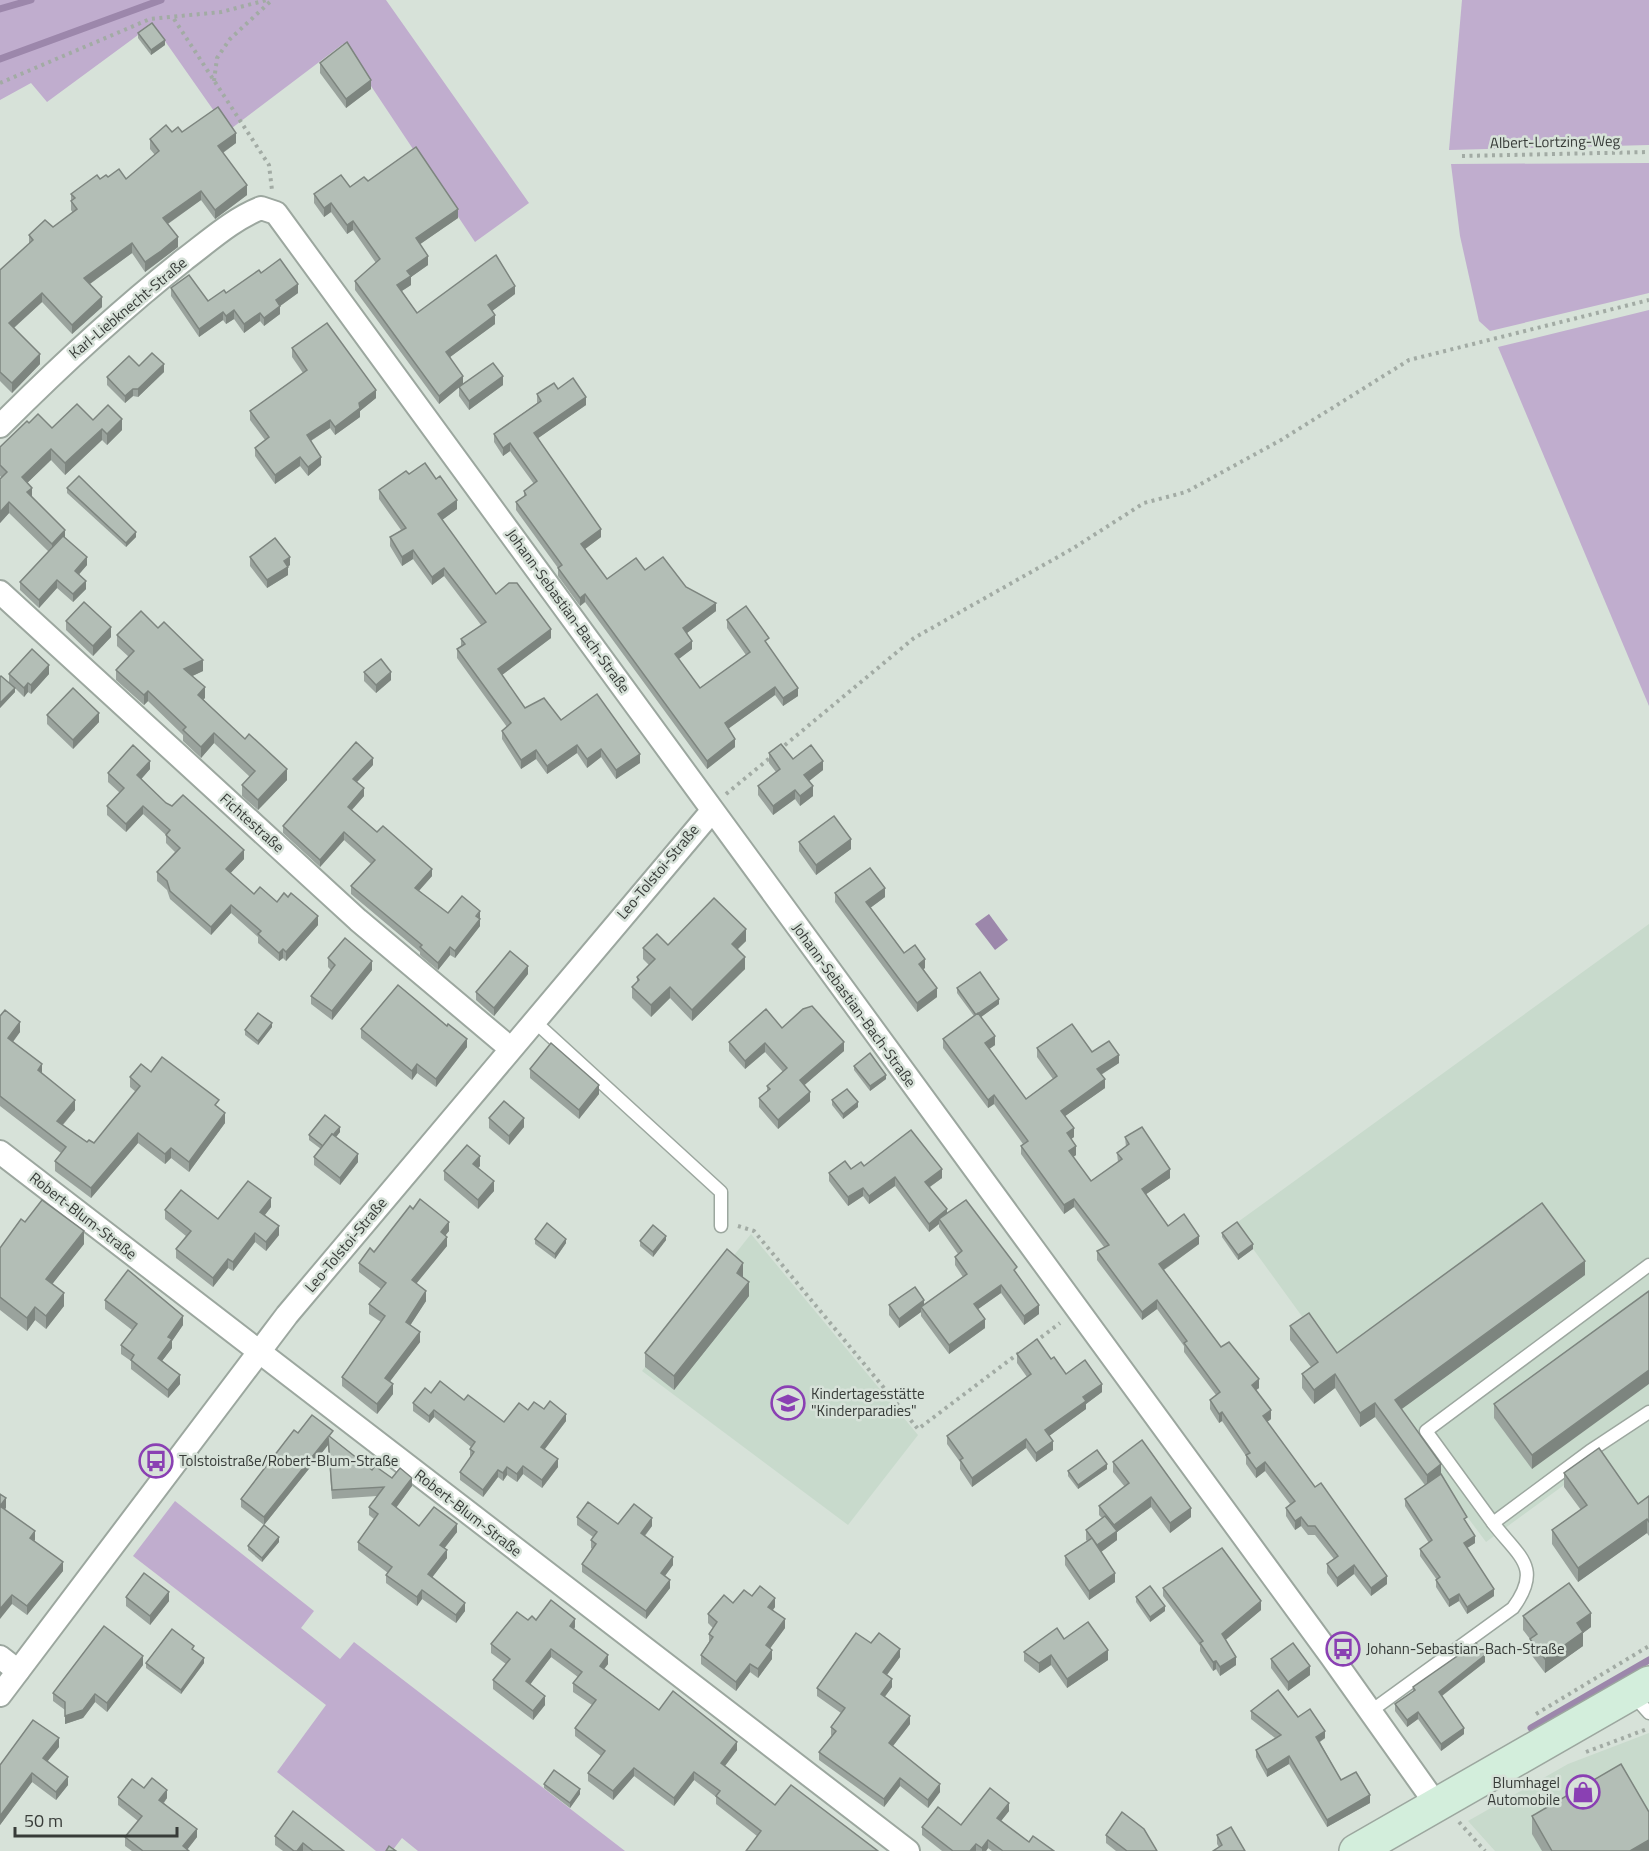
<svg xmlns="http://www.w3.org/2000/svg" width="1649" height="1851" viewBox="0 0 1649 1851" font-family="'Titillium Web',sans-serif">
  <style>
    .built { fill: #c8dacc }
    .green { fill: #c0adce }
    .water { fill: #9c87ab }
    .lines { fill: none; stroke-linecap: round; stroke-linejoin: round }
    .stream { stroke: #9c87ab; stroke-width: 7 }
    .lane-casing { stroke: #9ca79f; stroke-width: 15 }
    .street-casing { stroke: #9ca79f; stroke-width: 26 }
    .secondary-casing { stroke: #9ca79f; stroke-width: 36 }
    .path { stroke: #a2aba4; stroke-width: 4; stroke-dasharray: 3 4.5; stroke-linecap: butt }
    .lane { stroke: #fff; stroke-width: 12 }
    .street { stroke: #fff; stroke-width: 22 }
    .secondary { stroke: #d3eedc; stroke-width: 33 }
    .wall { fill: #9aa39d }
    .shaded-wall { fill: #7d857f }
    .building { fill: #b3beb6; stroke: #7d857f; stroke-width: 1.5 }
    .labels { text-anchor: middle; stroke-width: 5; stroke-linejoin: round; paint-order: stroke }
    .street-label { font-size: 15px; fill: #383c39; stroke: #d7e2d9 }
    .poi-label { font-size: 15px; fill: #383c39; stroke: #d7e2d9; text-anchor: start }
  </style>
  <rect width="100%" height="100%" fill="#d7e2d9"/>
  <!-- built -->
  <g class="built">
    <polygon points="1649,924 1649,1536 1601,1458 1486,1542 1451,1495 1438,1504 1235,1224"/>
    <polygon points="751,1234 918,1435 848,1525 642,1371"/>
    <polygon points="1649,1733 1649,1851 1495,1851 1468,1821 1568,1764"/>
  </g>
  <!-- green -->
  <g class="green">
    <polygon points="0,0 386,0 529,203 475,242 343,44 228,131 153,24 47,102 31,83 0,100"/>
    <polygon points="1462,0 1649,0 1649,145 1449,150"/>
    <polygon points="1649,163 1649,293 1490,331 1479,321 1460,236 1451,164"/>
    <polygon points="1649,310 1649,706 1498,347"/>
    <polygon points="175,1501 314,1611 301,1628 340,1659 354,1642 625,1851 418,1851 402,1838 392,1851 376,1851 277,1772 326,1705 133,1556"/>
  </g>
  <!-- water -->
  <polygon class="water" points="989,914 1008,940 995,950 975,924"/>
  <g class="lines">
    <!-- stream -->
    <g class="stream">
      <polyline points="0,9 31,0"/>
      <polyline points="0,59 161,0"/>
      <polyline points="1531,1728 1649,1660"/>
    </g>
    <!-- lane casing -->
    <g class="lane-casing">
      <g id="lane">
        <polyline points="533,1020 721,1192 721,1226"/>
        <polyline points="1649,1265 1426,1431 1493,1523 1590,1451 1649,1412"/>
        <polyline points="1632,1694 1649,1713"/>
        <path d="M 1371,1711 L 1513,1608 C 1543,1567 1519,1557 1493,1523"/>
      </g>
    </g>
    <!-- street casing -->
    <g class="street-casing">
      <g id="street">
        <path d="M 0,426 C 59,367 119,311 185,259 C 209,241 233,219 261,208 L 276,213 L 1331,1656 L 1436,1804"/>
        <polyline points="0,592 358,920 510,1048"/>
        <polyline points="0,1152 908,1851"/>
        <polyline points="0,1657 18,1671"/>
        <polyline points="0,1695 287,1315 712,811"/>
      </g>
    </g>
    <!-- secondary casing -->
    <g class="secondary-casing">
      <polyline id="secondary" points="1356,1851 1649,1683"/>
    </g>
    <!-- path -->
    <g class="path">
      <polyline points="174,19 269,165 272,190"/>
      <polyline points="214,81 217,58 230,39 272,0"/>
      <polyline points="0,83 150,19 221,12 267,0"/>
      <polyline points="1462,156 1649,152"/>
      <polyline points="779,750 914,638 1072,549 1144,503 1186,492 1281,440 1409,360 1649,300"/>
      <polyline points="726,794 771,757"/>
      <polyline points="738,1226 754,1231 918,1429 1019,1353"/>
      <polyline points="1035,1342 1060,1323"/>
      <polyline points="1536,1714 1649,1646"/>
      <polyline points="1586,1752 1647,1729"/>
      <polyline points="1459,1822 1485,1851"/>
    </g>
    <!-- lane -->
    <use href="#lane" class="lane"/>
    <!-- street -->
    <use href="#street" class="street"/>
    <!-- secondary -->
    <use href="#secondary" class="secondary"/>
  </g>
  <!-- wall -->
  <g class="wall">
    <polygon points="138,33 165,45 151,55 138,38"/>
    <polygon points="320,63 371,89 346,108 320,73"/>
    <polygon points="172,132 182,132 236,143 223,153 247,195 215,219 201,200 168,224 178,247 161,260 145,272 132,253 90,284 102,307 72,334 42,302 14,328 40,364 12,393 0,381 0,270 29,244 29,235 53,227 73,213 71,210 71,194 100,179 108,177 126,179 155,155 150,149 150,139"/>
    <polygon points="368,181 458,218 420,244 428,265 411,277 411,285 402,291 417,313 515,294 492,311 495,324 450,357 463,384 503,385 469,410 459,396 459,387 439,404 355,290 355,281 376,263 353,230 347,234 331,212 324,217 314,203 314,194 350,187"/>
    <polygon points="261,273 298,293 280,306 280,314 264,326 260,321 244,333 234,319 226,324 223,320 199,337 171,296 171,288 208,301 226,293"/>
    <polygon points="292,348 376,398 360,411 360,417 335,435 330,428 311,441 321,465 308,476 300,466 275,484 255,456 255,448 265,440 250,420 250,411 303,373 292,357"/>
    <polygon points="139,366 164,372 138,397 133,396 125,403 107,385 107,377"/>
    <polygon points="558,389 586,405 538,438 601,537 585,549 607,579 645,570 686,587 716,611 687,633 692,649 678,659 700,688 746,655 727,628 727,620 769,646 798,696 783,706 775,695 728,729 735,747 707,769 585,602 580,606 558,576 558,568 516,510 516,502 524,497 524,491 534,484 510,451 503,456 494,442 494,434 537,403 537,394"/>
    <polygon points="93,420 122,430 107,445 102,440 65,475 51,460 27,483 32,497 87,565 79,574 86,589 73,602 57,588 39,608 20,590 20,582 49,552 9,513 0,523 0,479 2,478 0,476 0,447 29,423 52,428"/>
    <polygon points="409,474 457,509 442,520 496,594 551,638 502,675 525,708 561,720 640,763 616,779 601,757 587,768 577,753 547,774 536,759 521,769 502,739 502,731 507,727 457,658 457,649 461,646 461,639 481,625 444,576 432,585 413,559 402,566 390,546 390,537 401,530 379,499 379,490"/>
    <polygon points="67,488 136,537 126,547 67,493"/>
    <polygon points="250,557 290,565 288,566 288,575 267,588 250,566"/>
    <polygon points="66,621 111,637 93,656 66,630"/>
    <polygon points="117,635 203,671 192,676 205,698 203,699 287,780 258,810 242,796 242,785 250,777 214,743 201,758 183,741 183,735 148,701 144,705 116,680 116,670 129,657 117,646"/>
    <polygon points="364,672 391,680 376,693 364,681"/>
    <polygon points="9,674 49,674 31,694 28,692 24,697 15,688 15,692 0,708 0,677 9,683"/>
    <polygon points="47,715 99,722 73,749 47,724"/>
    <polygon points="769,753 793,759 823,770 809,781 813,796 800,806 795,799 773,815 758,795 758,786 776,772 769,763"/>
    <polygon points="373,765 357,782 364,796 352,810 377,832 432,876 419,891 448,913 480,918 480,926 455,958 450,955 438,970 420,955 420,952 351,894 351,886 371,864 344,840 320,867 283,833 283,826"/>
    <polygon points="150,769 141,779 166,803 244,859 230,873 254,894 277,902 318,925 286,961 283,958 279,961 258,943 258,937 231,913 211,935 170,899 167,890 157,881 157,872 175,852 166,843 166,835 143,814 126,832 107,815 107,806 120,793 108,782 108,773"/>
    <polygon points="799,842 851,849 816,875 799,851"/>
    <polygon points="835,893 885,897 870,908 904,953 925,968 923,969 937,997 917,1012 835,902"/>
    <polygon points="746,941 737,949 745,969 692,1021 670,998 651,1017 632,998 632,987 637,982 637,977 649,965 643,959 643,948 668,945"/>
    <polygon points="328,958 372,970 332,1020 311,1004 311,996 331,970 328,967"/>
    <polygon points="528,974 494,1016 476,1000 476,992"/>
    <polygon points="957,988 999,1004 981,1017 995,1045 989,1049 1026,1099 1053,1079 1037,1057 1037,1048 1092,1052 1119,1063 1101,1075 1105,1088 1065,1116 1074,1137 1071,1139 1076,1155 1073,1157 1091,1181 1118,1162 1117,1153 1126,1147 1125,1137 1170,1178 1146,1194 1168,1226 1199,1244 1164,1270 1221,1347 1259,1388 1256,1390 1271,1419 1267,1422 1387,1584 1371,1596 1354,1574 1337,1587 1327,1573 1327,1564 1334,1559 1315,1535 1308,1535 1301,1526 1295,1530 1286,1516 1286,1508 1290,1504 1265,1471 1256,1478 1246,1464 1246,1456 1222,1421 1219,1423 1210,1409 1210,1400 1216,1395 1184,1352 1184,1346 1157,1309 1142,1320 1097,1260 1097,1251 1104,1247 1074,1207 1064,1214 1021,1154 1021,1146 1023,1144 994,1104 988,1108 943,1048 943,1039 974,1016 957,993"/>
    <polygon points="0,1016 20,1032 13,1042 75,1110 63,1125 87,1142 94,1143 136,1092 130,1087 130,1077 151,1072 219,1107 225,1123 189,1172 171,1158 165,1164 138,1143 91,1198 55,1171 55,1161 61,1153 0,1106"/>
    <polygon points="272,1027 258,1045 245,1035 245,1030"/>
    <polygon points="782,1028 844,1051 804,1085 810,1101 778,1129 759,1107 759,1098 767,1091 767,1086 783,1072 765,1052 745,1069 729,1051 729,1042"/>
    <polygon points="361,1029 467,1047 436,1087 417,1073 412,1080 361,1038"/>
    <polygon points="854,1066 886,1079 870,1091 854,1070"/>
    <polygon points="530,1069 599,1094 579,1119 530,1078"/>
    <polygon points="832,1100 858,1107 843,1119 832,1105"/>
    <polygon points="489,1118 524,1127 509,1145 489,1128"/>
    <polygon points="340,1132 336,1137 358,1162 340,1185 314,1165 314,1157 321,1149 309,1140 309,1135"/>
    <polygon points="480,1166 478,1168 494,1191 478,1209 444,1180 444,1171"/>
    <polygon points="864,1166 942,1178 930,1187 947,1213 1017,1274 1039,1314 1024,1325 1001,1293 978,1309 985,1328 949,1354 921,1316 921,1312 899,1328 889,1315 889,1305 924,1305 963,1277 955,1265 955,1257 958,1254 939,1227 939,1224 929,1232 895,1186 869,1204 863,1196 848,1206 829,1181 829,1173"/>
    <polygon points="271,1207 265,1215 279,1235 266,1251 255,1242 233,1271 228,1268 213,1287 176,1258 176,1249 186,1236 165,1219 165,1210 218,1219"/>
    <polygon points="25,1222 84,1244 52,1284 64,1306 46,1329 35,1320 27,1331 0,1310 0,1248"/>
    <polygon points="449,1231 445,1235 447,1246 416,1283 426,1301 410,1325 420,1342 389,1382 393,1394 377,1414 342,1386 342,1377 381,1322 369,1314 369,1304 381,1289 359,1272 359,1263 374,1252"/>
    <polygon points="1222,1233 1253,1249 1238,1260 1222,1237"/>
    <polygon points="535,1239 566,1243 555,1259 535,1244"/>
    <polygon points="666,1240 653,1257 640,1246 640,1241"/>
    <polygon points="1585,1275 1401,1409 1441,1474 1467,1524 1475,1543 1467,1548 1494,1596 1467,1614 1459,1601 1449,1607 1436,1587 1436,1580 1437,1580 1420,1556 1420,1549 1429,1543 1405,1506 1405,1499 1425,1485 1375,1417 1360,1427 1335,1388 1314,1404 1302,1388 1302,1374 1311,1367 1290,1340 1290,1326 1337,1353"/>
    <polygon points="743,1278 749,1296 674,1390 645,1367 645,1353 743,1277"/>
    <polygon points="1649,1291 1532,1469 1494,1418 1494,1404"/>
    <polygon points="105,1300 183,1325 172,1341 172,1348 162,1361 180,1384 168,1398 131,1369 131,1361 121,1354 121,1345 132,1330 105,1309"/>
    <polygon points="1017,1354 1051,1359 1066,1374 1102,1392 1086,1404 1086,1409 1049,1436 1053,1450 1036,1462 1026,1448 972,1487 960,1469 960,1462 947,1444 947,1436 1027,1377 1017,1363"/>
    <polygon points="431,1393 464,1400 504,1422 528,1410 544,1409 566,1421 545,1449 558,1467 542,1488 523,1474 517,1482 507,1475 503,1481 498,1477 483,1497 460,1480 460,1472 471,1457 470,1456 470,1449 471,1447 434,1417 429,1423 413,1411 413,1403"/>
    <polygon points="298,1433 333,1439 372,1470 412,1486 396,1508 419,1526 457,1532 444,1548 447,1558 432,1577 465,1611 456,1623 422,1599 417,1606 386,1583 386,1575 388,1573 358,1550 358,1542 374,1519 369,1515 369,1507 377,1496 332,1499 328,1445 264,1525 241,1507 241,1499"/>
    <polygon points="1113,1462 1191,1517 1170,1533 1151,1507 1117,1532 1117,1540 1101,1552 1115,1582 1089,1600 1065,1565 1065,1556 1087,1541 1086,1540 1086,1530 1102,1518 1099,1515 1099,1506 1125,1487 1113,1472"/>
    <polygon points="1107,1469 1078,1489 1068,1476 1068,1471"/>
    <polygon points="1564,1473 1638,1504 1649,1496 1649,1536 1647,1533 1578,1582 1552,1544 1552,1530 1581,1510 1564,1487"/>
    <polygon points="0,1494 6,1508 4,1509 63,1571 27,1615 12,1604"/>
    <polygon points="577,1517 618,1524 652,1526 645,1536 673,1565 665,1576 670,1588 646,1619 582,1572 582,1564 592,1549 591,1548 591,1540 593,1537 577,1525"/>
    <polygon points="279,1542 262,1562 248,1550 248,1546"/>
    <polygon points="1163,1588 1261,1610 1225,1640 1236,1665 1220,1676 1216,1669 1213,1671 1200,1651 1200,1646 1163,1596"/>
    <polygon points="752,1596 775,1607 773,1610 785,1628 770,1648 772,1659 758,1678 750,1672 736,1691 701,1664 701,1655 709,1642 709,1634 713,1628 708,1623 708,1614 733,1603"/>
    <polygon points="126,1597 169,1601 150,1625 126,1606"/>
    <polygon points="1136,1597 1165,1611 1150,1622 1136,1602"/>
    <polygon points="1523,1616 1591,1627 1583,1633 1583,1646 1545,1673 1530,1653 1530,1639 1523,1630"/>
    <polygon points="528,1620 536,1620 575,1627 574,1629 608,1664 604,1669 659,1710 737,1750 725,1766 775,1805 878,1851 757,1836 716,1804 716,1797 694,1780 674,1806 634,1776 613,1800 588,1781 588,1773 601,1756 575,1736 575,1728 592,1705 573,1692 573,1683 578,1677 551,1657 530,1684 545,1705 533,1720 493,1689 493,1680 506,1664 491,1653 491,1644"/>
    <polygon points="1064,1639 1108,1660 1067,1688 1051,1665 1039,1673 1024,1661 1024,1652"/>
    <polygon points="871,1643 900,1657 887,1675 892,1687 884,1697 910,1724 893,1746 940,1792 928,1808 900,1786 884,1807 819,1760 819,1752 832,1736 831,1735 831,1727 841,1713 817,1696 817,1688"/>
    <polygon points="194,1650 204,1663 181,1694 146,1668 146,1663"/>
    <polygon points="1271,1659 1310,1675 1288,1691 1271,1668"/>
    <polygon points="1485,1662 1442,1696 1464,1734 1441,1751 1418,1719 1407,1727 1395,1711 1395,1704 1413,1691 1413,1687"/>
    <polygon points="143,1665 107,1712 95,1702 83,1718 65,1724 65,1710 53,1701 53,1693"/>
    <polygon points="1251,1711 1298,1717 1325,1738 1320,1742 1341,1780 1370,1803 1327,1827 1289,1764 1267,1777 1256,1757 1256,1750 1275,1738 1251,1719"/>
    <polygon points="59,1747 47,1761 68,1785 56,1800 32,1782 0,1825 0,1765"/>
    <polygon points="544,1784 580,1794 570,1808 544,1788"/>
    <polygon points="118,1797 167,1798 164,1803 197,1837 187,1850 189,1851 132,1851 125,1846 125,1837 138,1821 118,1805"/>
    <polygon points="1009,1811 1001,1821 1029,1842 1054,1851 992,1851 988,1848 986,1851 942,1851 922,1835 922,1827 961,1825"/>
    <polygon points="1532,1816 1649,1851 1542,1851 1532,1834"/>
    <polygon points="1106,1835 1157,1851 1116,1851 1106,1843"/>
    <polygon points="1217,1835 1245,1851 1219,1847 1217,1844"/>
    <polygon points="275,1836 344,1851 283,1851 275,1845"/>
  </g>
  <!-- shaded-wall -->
  <g class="shaded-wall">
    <polygon points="165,40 165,45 151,55 151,50"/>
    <polygon points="371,80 371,89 346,108 346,99"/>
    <polygon points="236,133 236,143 218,156 218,146"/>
    <polygon points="247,185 247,195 215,219 215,210"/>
    <polygon points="201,191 201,200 163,227 163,218"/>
    <polygon points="331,203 331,212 324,217 324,208"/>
    <polygon points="458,209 458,218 416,247 416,238"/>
    <polygon points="353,221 353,230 347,234 347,225"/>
    <polygon points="178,237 178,247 145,272 145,262"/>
    <polygon points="132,243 132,253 84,288 84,278"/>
    <polygon points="428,256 428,265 411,277 411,285 397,294 397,285 407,271"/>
    <polygon points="298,284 298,293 276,309 276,300"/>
    <polygon points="515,286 515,294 488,314 488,305"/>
    <polygon points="42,293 42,302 9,332 9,323"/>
    <polygon points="102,297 102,307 72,334 72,325"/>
    <polygon points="280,306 280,314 264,326 264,318"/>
    <polygon points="234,310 234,319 226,324 226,316"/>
    <polygon points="223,312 223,320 199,337 199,329"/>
    <polygon points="260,313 260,321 244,333 244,324"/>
    <polygon points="495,315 495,324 446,360 446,352"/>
    <polygon points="40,354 40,364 12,393 12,383"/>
    <polygon points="164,364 164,372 138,397 138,389"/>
    <polygon points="463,376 463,384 439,404 439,396"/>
    <polygon points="503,376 503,385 469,410 469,401"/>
    <polygon points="133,389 133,396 125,403 125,396"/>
    <polygon points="376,390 376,398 360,411 360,417 335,435 335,427 359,403"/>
    <polygon points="586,397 586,405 534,441 534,433"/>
    <polygon points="122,419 122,430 107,445 107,434"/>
    <polygon points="330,420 330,428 307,443 307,435"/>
    <polygon points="102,429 102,440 65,475 65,463"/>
    <polygon points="510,443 510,451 503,456 503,448"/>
    <polygon points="51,449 51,460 22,488 22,477"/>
    <polygon points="300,457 300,466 275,484 275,475"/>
    <polygon points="321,457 321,465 308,476 308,467"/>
    <polygon points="32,488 32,499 27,492"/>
    <polygon points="457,500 457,509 438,523 438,514"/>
    <polygon points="9,502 9,513 0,523 0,512"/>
    <polygon points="601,529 601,537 581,552 581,544"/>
    <polygon points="65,530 65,541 52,555 52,544"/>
    <polygon points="136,532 136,537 126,547 126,543"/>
    <polygon points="413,550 413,559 402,566 402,557"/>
    <polygon points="87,557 87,565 75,579 75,571"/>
    <polygon points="290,557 290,565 284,570 284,561"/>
    <polygon points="288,567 288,575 267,588 267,580"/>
    <polygon points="444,568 444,576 432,585 432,577"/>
    <polygon points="57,580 57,588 39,608 39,600"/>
    <polygon points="86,581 86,589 73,602 73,594"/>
    <polygon points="585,594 585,602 580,606 580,598"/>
    <polygon points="716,603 716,611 683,636 683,628"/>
    <polygon points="111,627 111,637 93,656 93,646"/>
    <polygon points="551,629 551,638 498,678 498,669"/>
    <polygon points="692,641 692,649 675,662 675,654"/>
    <polygon points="203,660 203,671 184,680 184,669"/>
    <polygon points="49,665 49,674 31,694 31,685"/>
    <polygon points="391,672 391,680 376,693 376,685"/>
    <polygon points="28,683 28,692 24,697 24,688"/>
    <polygon points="205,687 205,698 198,705 198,695"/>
    <polygon points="775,687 775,695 725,731 725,723"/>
    <polygon points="15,688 15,692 0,708 0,703"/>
    <polygon points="798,688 798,696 783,706 783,698"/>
    <polygon points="148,691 148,701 144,705 144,695"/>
    <polygon points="99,713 99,722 73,749 73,740"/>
    <polygon points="214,733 214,743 201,758 201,747"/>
    <polygon points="735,739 735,747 707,769 707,761"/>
    <polygon points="577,745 577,753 547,774 547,766"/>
    <polygon points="601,749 601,757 587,768 587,759"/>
    <polygon points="536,750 536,759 521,769 521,760"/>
    <polygon points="640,754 640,763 616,779 616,770"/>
    <polygon points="373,758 373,765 353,786 353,779"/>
    <polygon points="150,761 150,769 137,784 137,775"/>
    <polygon points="823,761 823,770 804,785 804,775"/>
    <polygon points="287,769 287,780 258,810 258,800"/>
    <polygon points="813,786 813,796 800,806 800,796"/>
    <polygon points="364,788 364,796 348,814 348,807"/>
    <polygon points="795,790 795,799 773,815 773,806"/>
    <polygon points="143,806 143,814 126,832 126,824"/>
    <polygon points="344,832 344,840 320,867 320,860"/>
    <polygon points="851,839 851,849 816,875 816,865"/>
    <polygon points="244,850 244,859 226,878 226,869"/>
    <polygon points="432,869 432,876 415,895 415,888"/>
    <polygon points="885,888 885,897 866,911 866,902"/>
    <polygon points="231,905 231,913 211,935 211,927"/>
    <polygon points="480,911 480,926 455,958 455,951"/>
    <polygon points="318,916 318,925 286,961 286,952"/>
    <polygon points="746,929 746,941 732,955 732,944"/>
    <polygon points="450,947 450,955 438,970 438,963"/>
    <polygon points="283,949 283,958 279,961 279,953"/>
    <polygon points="745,957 745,969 692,1021 692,1010"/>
    <polygon points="925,959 925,968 919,973 919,964"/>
    <polygon points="372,961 372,970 332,1020 332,1011"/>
    <polygon points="528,966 528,974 494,1016 494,1008"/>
    <polygon points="670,987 670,998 651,1017 651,1005"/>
    <polygon points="937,988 937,997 917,1012 917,1003"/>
    <polygon points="999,999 999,1004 977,1020 977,1015"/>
    <polygon points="20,1022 20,1032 8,1048 8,1038"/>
    <polygon points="272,1023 272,1027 258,1045 258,1041"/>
    <polygon points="995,1036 995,1045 985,1052 985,1043"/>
    <polygon points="467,1039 467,1047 436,1087 436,1079"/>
    <polygon points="844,1042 844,1051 800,1089 800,1080"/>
    <polygon points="765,1043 765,1052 745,1069 745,1061"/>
    <polygon points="1119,1055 1119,1063 1097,1077 1097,1069"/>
    <polygon points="42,1064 42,1074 38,1070"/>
    <polygon points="417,1064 417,1073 412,1080 412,1071"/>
    <polygon points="886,1075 886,1079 870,1091 870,1086"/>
    <polygon points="1105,1079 1105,1088 1061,1119 1061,1111"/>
    <polygon points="599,1085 599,1094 579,1119 579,1110"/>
    <polygon points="810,1092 810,1101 778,1129 778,1120"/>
    <polygon points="994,1095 994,1104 988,1108 988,1100"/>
    <polygon points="75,1100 75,1110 57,1131 57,1121"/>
    <polygon points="858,1102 858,1107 843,1119 843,1114"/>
    <polygon points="225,1113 225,1123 189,1172 189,1162"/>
    <polygon points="524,1118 524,1127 509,1145 509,1136"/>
    <polygon points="340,1127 340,1132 324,1152 324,1147"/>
    <polygon points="1074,1128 1074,1137 1067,1142 1067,1133"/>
    <polygon points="138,1133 138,1143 91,1198 91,1188"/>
    <polygon points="1076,1146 1076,1155 1069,1160 1069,1151"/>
    <polygon points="171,1148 171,1158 165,1164 165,1154"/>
    <polygon points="358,1154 358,1162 340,1185 340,1178"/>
    <polygon points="480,1156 480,1166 473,1173 473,1164"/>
    <polygon points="942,1169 942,1178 925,1190 925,1182"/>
    <polygon points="1170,1169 1170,1178 1142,1197 1142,1189"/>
    <polygon points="895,1177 895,1186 869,1204 869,1196"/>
    <polygon points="494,1181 494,1191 478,1209 478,1200"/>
    <polygon points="863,1188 863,1196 848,1206 848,1197"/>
    <polygon points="271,1198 271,1207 260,1221 260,1212"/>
    <polygon points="1074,1199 1074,1207 1064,1214 1064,1205"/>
    <polygon points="947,1209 947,1218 939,1219 939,1224 929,1232 929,1224"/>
    <polygon points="449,1222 449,1231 441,1241 441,1232"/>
    <polygon points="279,1226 279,1235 266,1251 266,1242"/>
    <polygon points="84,1231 84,1244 46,1292 46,1279"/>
    <polygon points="255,1233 255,1242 233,1271 233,1262"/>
    <polygon points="666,1236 666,1240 653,1257 653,1252"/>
    <polygon points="1199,1236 1199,1244 1159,1273 1159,1264"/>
    <polygon points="447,1237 447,1246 412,1289 412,1280"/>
    <polygon points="566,1239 566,1243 555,1259 555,1254"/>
    <polygon points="1253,1244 1253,1249 1238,1260 1238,1255"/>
    <polygon points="228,1259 228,1268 213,1287 213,1278"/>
    <polygon points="1585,1261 1585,1275 1395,1414 1395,1400"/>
    <polygon points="743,1263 743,1277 737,1287 737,1273"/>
    <polygon points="749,1282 749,1296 674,1390 674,1376"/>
    <polygon points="1001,1285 1001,1293 974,1312 974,1304"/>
    <polygon points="426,1291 426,1301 406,1332 406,1322"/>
    <polygon points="64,1293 64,1306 46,1329 46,1316"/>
    <polygon points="924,1300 924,1310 921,1307 921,1312 899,1328 899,1319"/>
    <polygon points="1157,1300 1157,1309 1142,1320 1142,1312"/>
    <polygon points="1039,1305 1039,1314 1024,1325 1024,1316"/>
    <polygon points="35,1307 35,1320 27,1331 27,1318"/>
    <polygon points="183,1316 183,1325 172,1341 172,1348 158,1366 158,1358 168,1337"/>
    <polygon points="985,1319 985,1328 949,1354 949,1345"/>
    <polygon points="420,1332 420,1342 385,1388 385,1378"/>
    <polygon points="1649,1370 1649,1384 1532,1469 1532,1455"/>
    <polygon points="1335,1374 1335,1388 1314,1404 1314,1390"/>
    <polygon points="180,1375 180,1384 168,1398 168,1390"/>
    <polygon points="1259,1379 1259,1388 1252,1393 1252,1385"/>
    <polygon points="393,1384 393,1394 377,1414 377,1404"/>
    <polygon points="1102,1384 1102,1392 1086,1404 1086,1409 1045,1439 1045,1430 1083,1397"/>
    <polygon points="1375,1403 1375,1417 1360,1427 1360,1413"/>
    <polygon points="434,1410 434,1417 429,1423 429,1416"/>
    <polygon points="1271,1410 1271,1419 1263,1425 1263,1416"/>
    <polygon points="1222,1412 1222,1421 1219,1423 1219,1414"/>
    <polygon points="566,1414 566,1421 541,1454 541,1447"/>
    <polygon points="328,1437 328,1445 264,1525 264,1517"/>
    <polygon points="1026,1439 1026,1448 972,1487 972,1478"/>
    <polygon points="1053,1441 1053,1450 1036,1462 1036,1453"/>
    <polygon points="558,1459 558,1467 542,1488 542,1480"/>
    <polygon points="1265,1462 1265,1471 1256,1478 1256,1469"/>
    <polygon points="1107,1464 1107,1469 1078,1489 1078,1485"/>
    <polygon points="1441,1464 1441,1477 1427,1488 1427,1475"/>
    <polygon points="523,1466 523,1474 517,1482 517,1474"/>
    <polygon points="507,1467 507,1475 503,1481 503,1473"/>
    <polygon points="498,1470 498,1477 483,1497 483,1490"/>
    <polygon points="412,1478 412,1486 392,1513 392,1504"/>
    <polygon points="1151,1497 1151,1507 1117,1532 1117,1540 1097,1555 1097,1545 1114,1533 1114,1525"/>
    <polygon points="6,1498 6,1508 0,1515 0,1506"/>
    <polygon points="1191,1508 1191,1517 1170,1533 1170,1523"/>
    <polygon points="1301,1517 1301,1526 1295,1530 1295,1521"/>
    <polygon points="652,1518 652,1526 641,1540 641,1533"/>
    <polygon points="1647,1519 1647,1533 1578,1582 1578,1568"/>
    <polygon points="457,1524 457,1532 440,1554 440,1545"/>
    <polygon points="35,1531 35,1540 30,1547 30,1538"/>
    <polygon points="1475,1536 1475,1543 1464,1550 1464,1543"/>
    <polygon points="279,1537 279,1542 262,1562 262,1558"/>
    <polygon points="447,1550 447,1558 428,1583 428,1574"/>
    <polygon points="673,1557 673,1565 661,1581 661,1573"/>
    <polygon points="63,1562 63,1571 27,1615 27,1606"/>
    <polygon points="1354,1565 1354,1574 1337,1587 1337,1578"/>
    <polygon points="1115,1573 1115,1582 1089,1600 1089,1591"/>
    <polygon points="1387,1576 1387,1584 1371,1596 1371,1588"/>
    <polygon points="670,1580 670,1588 646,1619 646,1611"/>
    <polygon points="1494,1589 1494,1596 1467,1614 1467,1607"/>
    <polygon points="422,1590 422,1599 417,1606 417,1597"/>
    <polygon points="169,1592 169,1601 150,1625 150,1616"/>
    <polygon points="1459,1594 1459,1601 1449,1607 1449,1600"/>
    <polygon points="12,1595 12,1604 0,1619 0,1609"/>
    <polygon points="775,1598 775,1607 768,1616 768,1607"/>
    <polygon points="1261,1601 1261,1610 1222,1643 1222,1634"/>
    <polygon points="465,1603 465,1611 456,1623 456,1615"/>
    <polygon points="1165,1606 1165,1611 1150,1622 1150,1617"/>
    <polygon points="1591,1613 1591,1627 1583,1633 1583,1646 1545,1673 1545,1659 1577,1623"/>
    <polygon points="575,1619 575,1627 570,1634 570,1626"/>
    <polygon points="785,1619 785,1628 766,1654 766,1645"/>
    <polygon points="551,1649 551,1657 526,1690 526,1681"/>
    <polygon points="900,1649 900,1657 883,1680 883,1672"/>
    <polygon points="772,1650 772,1659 758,1678 758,1669"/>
    <polygon points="1108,1650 1108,1660 1067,1688 1067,1679"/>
    <polygon points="608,1655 608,1664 600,1674 600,1666"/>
    <polygon points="1051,1655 1051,1665 1039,1673 1039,1663"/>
    <polygon points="1485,1655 1485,1662 1439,1698 1439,1692"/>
    <polygon points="143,1656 143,1665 107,1712 107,1703"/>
    <polygon points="1236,1657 1236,1665 1220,1676 1220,1667"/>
    <polygon points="204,1658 204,1663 181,1694 181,1690"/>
    <polygon points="1216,1661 1216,1669 1213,1671 1213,1662"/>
    <polygon points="750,1664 750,1672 736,1691 736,1682"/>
    <polygon points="1310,1666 1310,1675 1288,1691 1288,1682"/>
    <polygon points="892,1679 892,1687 881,1702 881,1694"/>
    <polygon points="95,1694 95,1702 83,1718 65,1724 65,1716"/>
    <polygon points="545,1696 545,1705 533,1720 533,1711"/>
    <polygon points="1418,1712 1418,1719 1407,1727 1407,1720"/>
    <polygon points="910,1716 910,1724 889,1751 889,1743"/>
    <polygon points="1464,1728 1464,1734 1441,1751 1441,1744"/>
    <polygon points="1325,1731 1325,1738 1316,1744 1316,1737"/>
    <polygon points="59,1738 59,1747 43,1767 43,1758"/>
    <polygon points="737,1742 737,1750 721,1771 721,1763"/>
    <polygon points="1289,1756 1289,1764 1267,1777 1267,1770"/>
    <polygon points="634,1768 634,1776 613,1800 613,1791"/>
    <polygon points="694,1772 694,1780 674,1806 674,1798"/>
    <polygon points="32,1773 32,1782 0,1825 0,1816"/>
    <polygon points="68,1777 68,1785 56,1800 56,1792"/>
    <polygon points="900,1778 900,1786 884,1807 884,1799"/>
    <polygon points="940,1784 940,1792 928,1808 928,1800"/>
    <polygon points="580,1789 580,1794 570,1808 570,1803"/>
    <polygon points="167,1790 167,1798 159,1808 159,1800"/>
    <polygon points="1370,1795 1370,1803 1327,1827 1327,1820"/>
    <polygon points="1009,1803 1009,1811 997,1826 997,1818"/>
    <polygon points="197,1829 197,1837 186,1851 183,1846"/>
    <polygon points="988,1840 988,1848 986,1851 982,1851 982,1848"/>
    <polygon points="1649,1840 1649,1851 1630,1851"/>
    <polygon points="303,1843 303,1851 297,1851"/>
    <polygon points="976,1844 976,1851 970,1851"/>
  </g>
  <!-- building -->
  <g class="building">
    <polygon points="152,23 165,40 151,50 138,33"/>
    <polygon points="347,42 371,80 346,99 320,63"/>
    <polygon points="218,107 236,133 218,146 247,185 215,210 201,191 163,218 178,237 161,251 145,262 132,243 84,278 102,297 72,325 42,293 9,323 40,354 12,383 0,372 0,270 33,240 29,235 45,220 53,227 77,209 71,201 75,198 71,194 97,175 100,179 106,175 108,177 119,169 126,179 159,151 150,139 166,125 172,132 178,127 182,132"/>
    <polygon points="416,147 458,209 416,238 428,256 407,271 411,276 397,285 417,313 496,255 515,286 488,305 495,315 446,352 463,376 439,396 355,281 380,259 353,221 347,225 331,203 324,208 314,194 341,175 350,187 364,177 368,181"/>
    <polygon points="280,259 298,284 276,300 280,306 264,318 260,313 244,324 234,310 226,316 223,312 199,329 171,288 189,275 208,301 224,290 226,293 259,270 261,273"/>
    <polygon points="327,323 376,390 359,403 360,408 335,427 330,420 307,435 321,457 308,467 300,457 275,475 255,448 269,437 250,411 307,370 292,348"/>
    <polygon points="152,353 164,364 138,389 133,389 125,396 107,377 129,356 139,366"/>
    <polygon points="493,363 503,376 469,401 459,387"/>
    <polygon points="573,378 586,397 534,433 601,529 581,544 593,560 607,579 636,558 645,570 663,557 686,587 716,603 683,628 692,641 675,654 700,688 750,652 727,620 746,606 769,638 765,641 798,688 783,698 775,687 725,723 735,739 707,761 585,594 580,598 558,568 562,565 516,502 526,495 524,491 537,481 510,443 503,448 494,434 541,401 537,394 554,383 558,389"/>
    <polygon points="77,404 93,420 108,405 122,419 107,434 102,429 65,463 51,449 22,477 32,488 27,492 65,530 52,544 9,502 0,512 0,479 7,472 0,465 0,447 27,421 29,423 38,414 52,428"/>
    <polygon points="425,463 436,479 440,476 457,500 438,514 496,594 509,583 517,583 551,629 498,669 525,708 544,698 561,720 597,694 640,754 616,770 601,749 587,759 577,745 547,766 536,750 521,760 502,731 511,723 457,649 465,644 461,639 486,622 444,568 432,577 413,550 402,557 390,537 406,528 379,490 406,471 409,474"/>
    <polygon points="79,476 136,532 126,543 67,488"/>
    <polygon points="63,536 87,557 75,571 86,581 73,594 57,580 39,600 20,582"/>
    <polygon points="275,538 290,557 284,561 288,567 267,580 250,557"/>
    <polygon points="84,602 111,627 93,646 66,621"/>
    <polygon points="141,611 158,628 164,622 203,660 184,669 205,687 198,695 245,739 249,734 287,769 258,800 242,785 255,771 214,733 201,747 183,730 186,727 148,691 144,695 116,670 134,651 117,635"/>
    <polygon points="32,649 49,665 31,685 28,683 24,688 9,674"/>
    <polygon points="381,659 391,672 376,685 364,672"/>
    <polygon points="1,676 15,688 0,703 0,677"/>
    <polygon points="73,688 99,713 73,740 47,715"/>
    <polygon points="356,742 373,758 353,779 364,788 348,807 377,832 383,826 432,869 415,888 448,913 462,896 480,911 476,916 480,919 455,951 450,947 438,963 420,947 422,945 351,886 375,860 344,832 320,860 283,826"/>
    <polygon points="781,744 793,759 811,745 823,761 804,775 813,786 800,796 795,790 773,806 758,786 780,769 769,753"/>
    <polygon points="133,745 150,761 137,775 166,803 172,806 183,795 244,850 226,869 254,894 260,887 277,902 284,893 288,897 291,893 318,916 286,952 283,949 279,953 258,934 261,931 231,905 211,927 170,891 167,881 157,872 180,848 166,835 170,830 143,806 126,824 107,806 124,788 108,773"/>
    <polygon points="834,816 851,839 816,865 799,842"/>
    <polygon points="870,868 885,888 866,902 904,953 915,945 925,959 919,964 937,988 917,1003 835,893"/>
    <polygon points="714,898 746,929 732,944 745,957 692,1010 670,987 651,1005 632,987 639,980 637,977 655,959 643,948 657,934 668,945"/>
    <polygon points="345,938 372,961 332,1011 311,996 335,965 328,958"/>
    <polygon points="510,951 528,966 494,1008 476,992"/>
    <polygon points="980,972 999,999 976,1015 957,988"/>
    <polygon points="398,985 447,1026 448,1024 467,1039 436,1079 417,1064 412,1071 361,1029"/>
    <polygon points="812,1006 844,1042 800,1080 810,1092 778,1120 759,1098 770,1089 767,1086 787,1068 765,1043 745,1061 729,1042 766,1009 782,1028 803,1009"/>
    <polygon points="5,1010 20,1022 8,1038 42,1064 38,1070 75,1100 57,1121 87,1142 89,1140 94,1143 140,1086 130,1077 141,1064 151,1072 162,1057 219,1100 215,1105 225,1113 189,1162 171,1148 165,1154 138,1133 91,1188 55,1161 66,1147 0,1096 0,1016"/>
    <polygon points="258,1013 272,1023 258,1041 245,1030"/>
    <polygon points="978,1013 995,1036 985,1043 1026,1099 1057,1076 1037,1048 1072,1024 1092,1052 1109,1041 1119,1055 1097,1069 1105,1079 1061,1111 1074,1128 1067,1133 1076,1146 1069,1151 1091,1181 1122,1159 1117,1153 1129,1144 1125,1137 1142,1127 1170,1169 1142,1189 1168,1226 1184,1214 1199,1236 1159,1264 1221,1347 1229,1342 1259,1379 1252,1385 1271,1410 1263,1416 1315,1487 1321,1483 1387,1576 1371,1588 1354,1565 1337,1578 1327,1564 1338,1556 1315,1526 1308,1526 1301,1517 1295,1521 1286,1508 1295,1501 1265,1462 1256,1469 1246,1455 1250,1453 1222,1412 1219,1414 1210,1400 1220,1392 1184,1343 1187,1341 1157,1300 1142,1312 1097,1251 1109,1245 1074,1199 1064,1205 1021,1146 1028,1141 994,1095 988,1100 943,1039"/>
    <polygon points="551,1043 599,1085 579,1110 530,1069"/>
    <polygon points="870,1053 886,1075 870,1086 854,1066"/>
    <polygon points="847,1089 858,1102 843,1114 832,1100"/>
    <polygon points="504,1101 524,1118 509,1136 489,1118"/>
    <polygon points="325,1115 340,1127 333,1135 332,1134 323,1146 309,1135"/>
    <polygon points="911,1130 942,1169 925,1182 947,1209 929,1224 895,1177 869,1196 863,1188 848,1197 829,1173 845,1161 851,1169 861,1162 864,1166"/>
    <polygon points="332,1134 358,1154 340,1178 314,1157"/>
    <polygon points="467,1145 480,1156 473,1164 494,1181 478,1200 444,1171"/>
    <polygon points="248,1181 271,1198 260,1212 279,1226 266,1242 255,1233 233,1262 228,1259 213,1278 176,1249 191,1231 165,1210 181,1190 218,1219"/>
    <polygon points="420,1199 449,1222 441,1232 447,1237 412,1280 426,1291 406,1322 420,1332 385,1378 393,1384 377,1404 342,1377 385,1316 369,1304 386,1283 359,1263 370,1248 374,1252 410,1206 413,1209"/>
    <polygon points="42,1200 84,1231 46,1279 64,1293 46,1316 35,1307 27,1318 0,1297 0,1248 21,1219 25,1222"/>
    <polygon points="966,1200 1017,1267 1014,1270 1039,1305 1024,1316 1001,1285 974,1304 985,1319 949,1345 921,1307 967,1274 955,1257 962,1251 939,1219"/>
    <polygon points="1542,1203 1585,1261 1395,1400 1441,1464 1427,1475 1375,1403 1360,1413 1335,1374 1314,1390 1302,1374 1318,1362 1290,1326 1309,1313 1337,1353"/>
    <polygon points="1237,1222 1253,1244 1238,1255 1222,1233"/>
    <polygon points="547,1223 566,1239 555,1254 535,1239"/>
    <polygon points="653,1225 666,1236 653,1252 640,1241"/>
    <polygon points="727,1249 743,1263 737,1273 749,1282 674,1376 645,1353"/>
    <polygon points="128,1270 183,1316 168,1337 172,1339 158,1358 180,1375 168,1390 131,1360 134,1355 121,1345 137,1324 105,1300"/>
    <polygon points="915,1287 924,1300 899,1319 889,1305"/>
    <polygon points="1649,1291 1649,1370 1532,1455 1494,1404"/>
    <polygon points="1037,1339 1051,1359 1054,1357 1066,1374 1085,1360 1102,1384 1083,1397 1086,1401 1045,1430 1053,1441 1036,1453 1026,1439 972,1478 960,1460 963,1458 947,1436 1031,1374 1017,1354"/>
    <polygon points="440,1381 464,1400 468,1395 504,1422 519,1403 528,1410 534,1402 544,1409 550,1401 566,1414 541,1447 558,1459 542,1480 523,1466 517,1474 507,1467 503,1473 498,1470 483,1490 460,1472 474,1452 470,1449 475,1442 434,1410 429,1416 413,1403 425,1388 431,1393"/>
    <polygon points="312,1415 333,1431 329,1436 372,1470 375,1466 392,1478 400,1468 412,1478 392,1504 419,1526 434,1507 457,1524 440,1545 447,1550 428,1574 465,1603 456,1615 422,1590 417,1597 386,1575 392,1567 358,1542 378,1514 369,1507 384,1487 332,1490 328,1437 264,1517 241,1499 294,1430 298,1433"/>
    <polygon points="1142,1440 1191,1508 1170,1523 1151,1497 1114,1525 1099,1506 1129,1483 1113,1462"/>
    <polygon points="1599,1448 1638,1504 1649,1496 1649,1522 1647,1519 1578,1568 1552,1530 1587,1505 1564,1473"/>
    <polygon points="1097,1450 1107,1464 1078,1485 1068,1471"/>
    <polygon points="1441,1474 1467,1517 1464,1519 1475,1536 1464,1543 1494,1589 1467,1607 1459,1594 1449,1600 1436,1580 1440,1577 1420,1549 1432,1540 1405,1499"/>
    <polygon points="0,1494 6,1498 0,1506 35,1531 30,1538 63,1562 27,1606 12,1595 0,1609"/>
    <polygon points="588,1502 618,1524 634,1504 652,1518 641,1533 673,1557 661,1573 670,1580 646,1611 582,1564 596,1544 591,1540 597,1532 577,1517"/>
    <polygon points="1105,1516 1117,1531 1097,1545 1092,1538 1115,1573 1089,1591 1065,1556 1092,1538 1086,1530"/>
    <polygon points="264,1525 279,1537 262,1558 248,1546"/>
    <polygon points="1222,1548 1261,1601 1222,1634 1236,1657 1220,1667 1216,1661 1213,1662 1200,1643 1203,1641 1163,1588"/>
    <polygon points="144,1573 169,1592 150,1616 126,1597"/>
    <polygon points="1569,1583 1591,1613 1577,1623 1583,1632 1545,1659 1530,1639 1537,1634 1523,1616"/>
    <polygon points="760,1586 775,1598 768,1607 785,1619 766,1645 772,1650 758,1669 750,1664 736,1682 701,1655 713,1637 709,1634 717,1622 708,1614 724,1595 733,1603 744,1590 752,1596"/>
    <polygon points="1150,1586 1165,1606 1150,1617 1136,1597"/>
    <polygon points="551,1600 575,1619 570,1626 608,1655 600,1666 655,1707 659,1710 673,1691 737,1742 721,1763 775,1805 791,1785 878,1851 746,1851 761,1831 716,1796 720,1791 694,1772 674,1798 634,1768 613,1791 588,1773 605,1751 575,1728 596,1700 573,1683 582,1672 551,1649 526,1681 545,1696 533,1711 493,1680 510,1659 491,1644 517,1612 528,1620 532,1616 536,1620"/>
    <polygon points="1088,1622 1108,1650 1067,1679 1051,1655 1039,1663 1024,1652 1057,1628 1064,1639"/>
    <polygon points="104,1626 143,1656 107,1703 95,1694 83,1710 65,1716 65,1702 53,1693"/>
    <polygon points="172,1629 194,1646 192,1649 204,1658 181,1690 146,1663"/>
    <polygon points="856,1633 871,1643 879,1633 900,1649 883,1672 892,1679 881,1694 910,1716 889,1743 940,1784 928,1800 900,1778 884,1799 819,1752 836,1731 831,1727 845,1708 817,1688"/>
    <polygon points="1293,1643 1310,1666 1288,1682 1271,1659"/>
    <polygon points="1476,1643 1485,1655 1439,1692 1464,1728 1441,1744 1418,1712 1407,1720 1395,1704 1415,1690 1413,1687"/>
    <polygon points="1278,1690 1298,1717 1310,1709 1325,1731 1316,1737 1341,1780 1356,1772 1370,1795 1327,1820 1289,1756 1267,1770 1256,1750 1281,1735 1251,1711"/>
    <polygon points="33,1720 59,1738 43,1758 68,1777 56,1792 32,1773 0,1816 0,1765"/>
    <polygon points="1621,1764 1649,1812 1649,1840 1630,1851 1552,1851 1532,1816"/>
    <polygon points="554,1770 580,1789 570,1803 544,1784"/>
    <polygon points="152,1778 167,1790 159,1800 197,1829 183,1846 189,1851 143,1851 125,1837 142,1816 118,1797 132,1779 144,1788"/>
    <polygon points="990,1788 1009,1803 997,1818 1029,1842 1033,1836 1054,1851 1003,1851 988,1840 982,1848 976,1844 970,1851 953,1851 922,1827 938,1807 961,1825"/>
    <polygon points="293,1811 344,1851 313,1851 303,1843 297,1851 294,1851 275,1836"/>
    <polygon points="1122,1812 1144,1829 1157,1851 1127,1851 1106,1835"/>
    <polygon points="1231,1827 1245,1851 1213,1851 1222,1845 1217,1835"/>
    <polygon points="389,1846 396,1851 386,1851"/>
  </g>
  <!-- icons -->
  <defs>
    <g id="school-ring" transform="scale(1.725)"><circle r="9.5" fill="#d7e2d9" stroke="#8a40b3" stroke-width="1.5"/><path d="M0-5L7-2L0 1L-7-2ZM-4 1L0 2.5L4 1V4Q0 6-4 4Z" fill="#8a40b3"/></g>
    <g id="bus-ring" transform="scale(1.725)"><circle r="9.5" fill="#d7e2d9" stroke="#8a40b3" stroke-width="1.5"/><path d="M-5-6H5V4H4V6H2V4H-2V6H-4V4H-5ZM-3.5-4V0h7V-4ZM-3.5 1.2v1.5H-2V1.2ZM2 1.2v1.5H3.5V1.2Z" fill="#8a40b3"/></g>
    <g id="shop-ring" transform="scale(1.725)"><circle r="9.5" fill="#d7e2d9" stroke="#8a40b3" stroke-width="1.5"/><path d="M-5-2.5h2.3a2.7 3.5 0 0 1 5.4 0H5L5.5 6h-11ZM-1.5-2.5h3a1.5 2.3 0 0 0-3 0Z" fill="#8a40b3"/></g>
  </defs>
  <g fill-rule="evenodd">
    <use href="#school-ring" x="788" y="1403"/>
    <use href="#bus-ring" x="156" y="1461"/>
    <use href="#bus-ring" x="1343" y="1649"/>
    <use href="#shop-ring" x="1583" y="1792"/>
  </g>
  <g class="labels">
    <!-- street labels -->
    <g class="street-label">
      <text transform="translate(1555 142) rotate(-1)" y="5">Albert-Lortzing-Weg</text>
      <text transform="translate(128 308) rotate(-40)" y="5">Karl-Liebknecht-Straße</text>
      <text transform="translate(568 611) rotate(54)" y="5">Johann-Sebastian-Bach-Straße</text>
      <text transform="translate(252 823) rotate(42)" y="5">Fichtestraße</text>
      <text transform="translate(658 872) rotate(-50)" y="5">Leo-Tolstoi-Straße</text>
      <text transform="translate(854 1005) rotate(54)" y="5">Johann-Sebastian-Bach-Straße</text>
      <text transform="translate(83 1216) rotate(38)" y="5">Robert-Blum-Straße</text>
      <text transform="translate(346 1245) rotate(-50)" y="5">Leo-Tolstoi-Straße</text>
      <text transform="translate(468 1513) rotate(38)" y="5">Robert-Blum-Straße</text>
    </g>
    <!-- poi labels -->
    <g class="poi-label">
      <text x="811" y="1399">Kindertagesstätte<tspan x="811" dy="17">"Kinderparadies"</tspan></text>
      <text x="179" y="1466">Tolstoistraße/Robert-Blum-Straße</text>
      <text x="1366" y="1654">Johann-Sebastian-Bach-Straße</text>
      <text x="1560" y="1788" text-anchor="end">Blumhagel<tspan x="1560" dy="17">Automobile</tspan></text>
    </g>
  </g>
  <!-- scale -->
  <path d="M15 1827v9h162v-9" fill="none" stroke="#383c39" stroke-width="3"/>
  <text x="24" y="1827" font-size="18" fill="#383c39" stroke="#d7e2d9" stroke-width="4.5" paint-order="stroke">50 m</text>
</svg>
